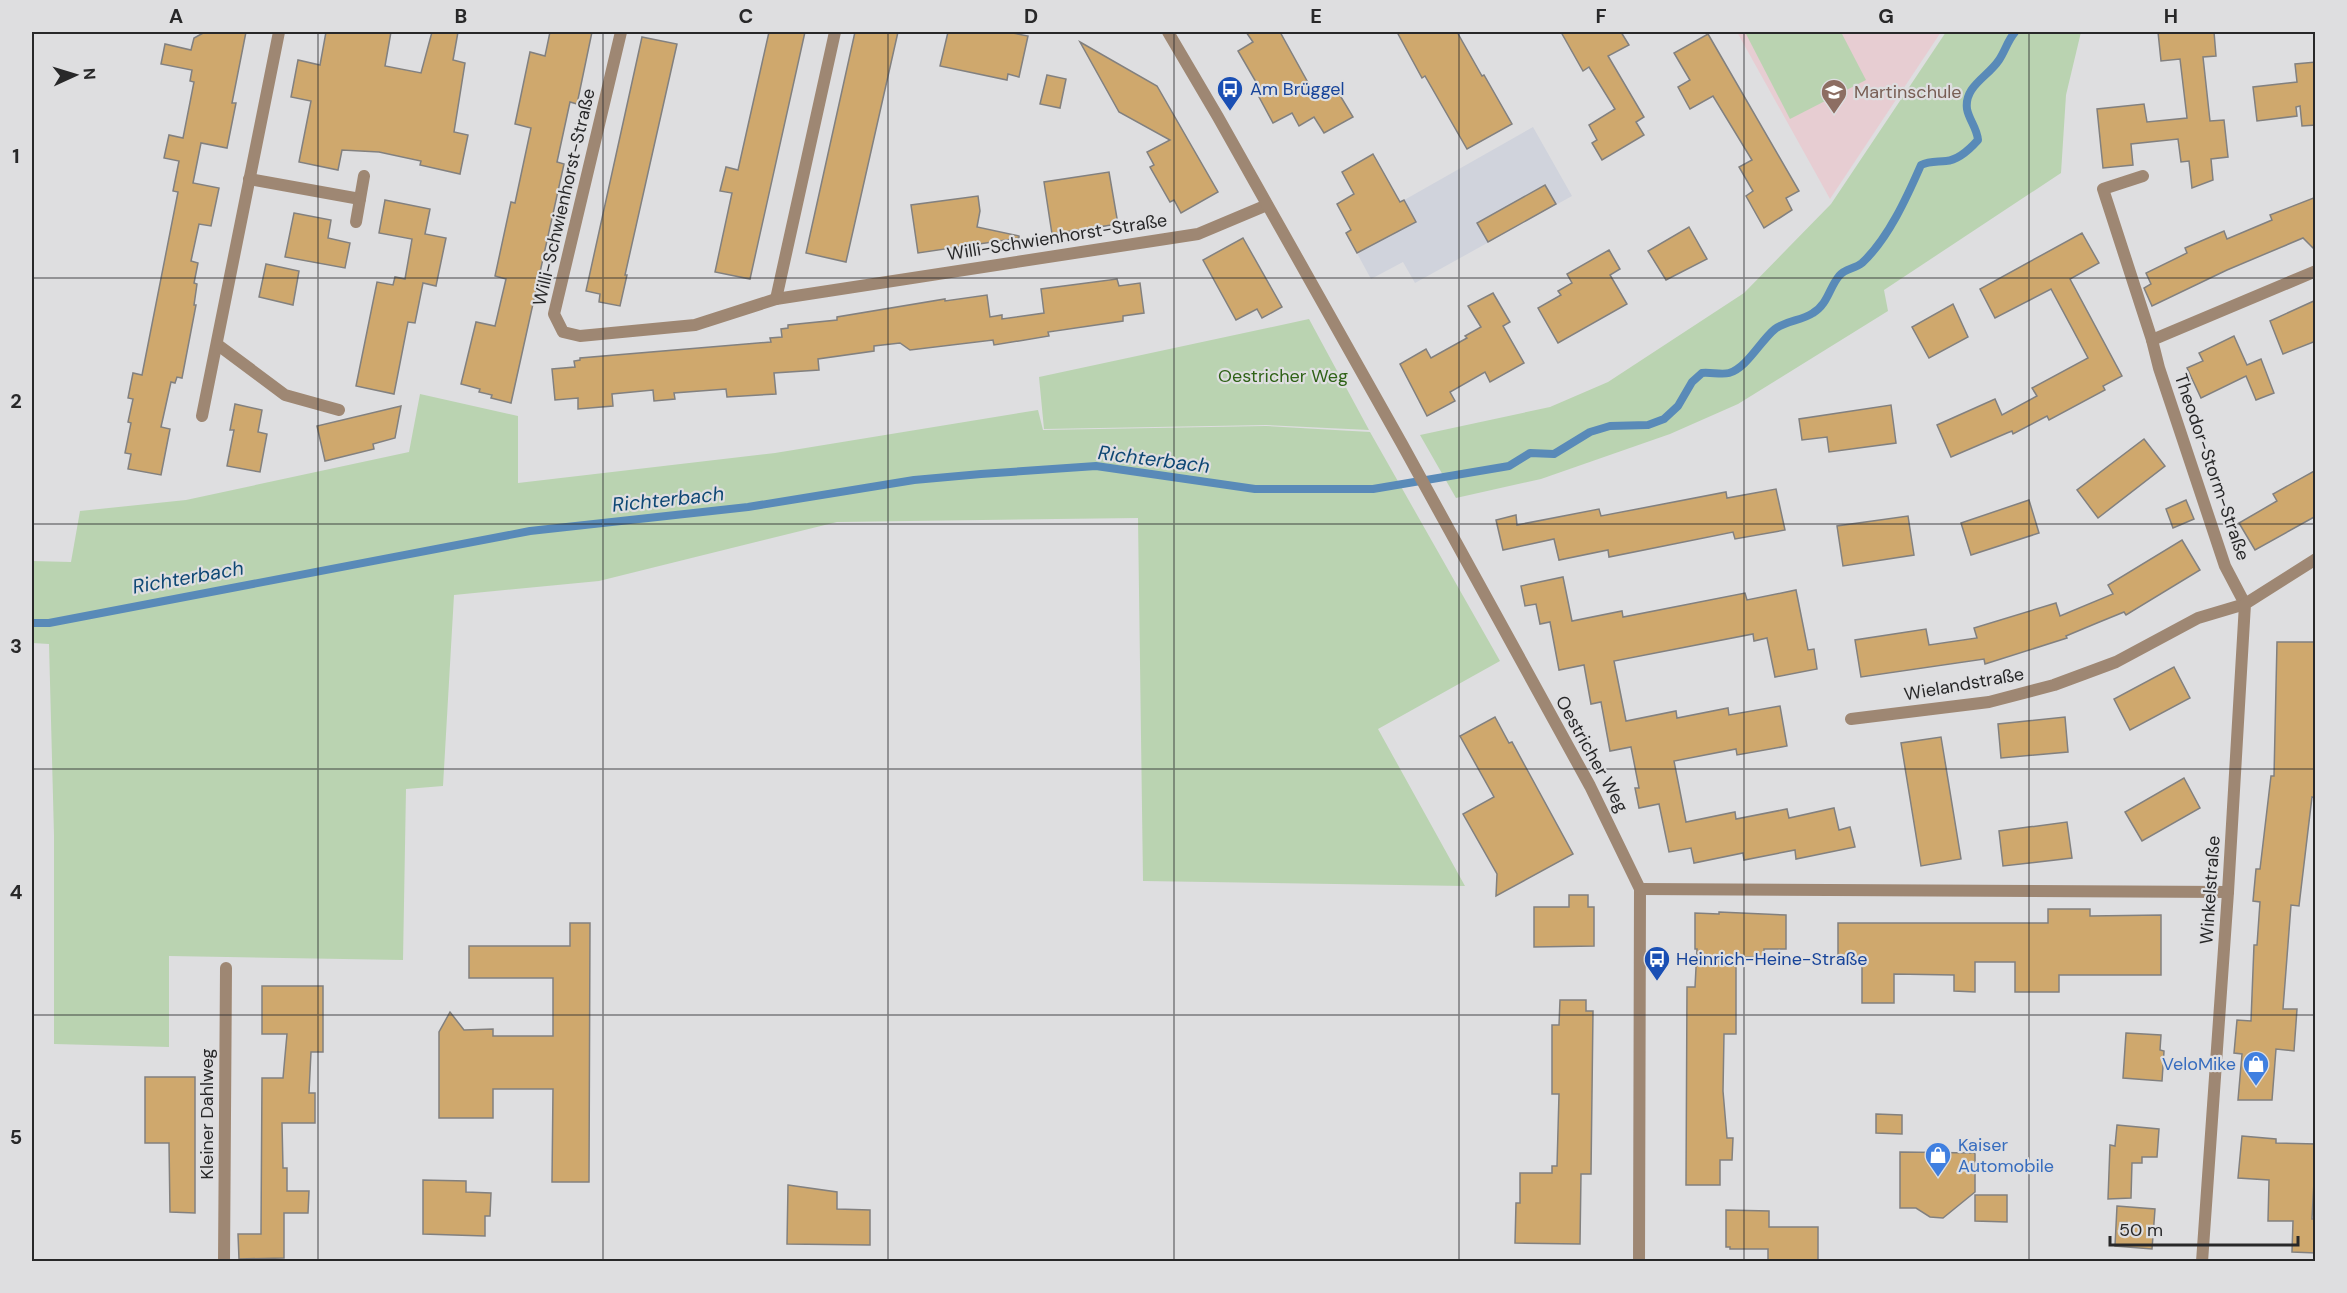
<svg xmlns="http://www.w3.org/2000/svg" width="2347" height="1293" viewBox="0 0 2347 1293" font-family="'DM Sans',sans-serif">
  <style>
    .built { fill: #d0d3dc }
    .education { fill: #e7cdd2 }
    .green { fill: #bad3b1 }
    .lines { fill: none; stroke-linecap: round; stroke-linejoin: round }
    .stream { stroke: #598ab8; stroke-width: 8 }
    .building { fill: #cfa86d; stroke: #82807f; stroke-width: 1.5 }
    .minor { stroke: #9e8773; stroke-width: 12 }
    .grid { fill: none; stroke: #282829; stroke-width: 1.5; stroke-opacity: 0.55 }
    .labels { text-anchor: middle; stroke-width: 4.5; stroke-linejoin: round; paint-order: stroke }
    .transit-label { font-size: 18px; fill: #164399; stroke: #dedee0; text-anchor: start }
    .education-label { font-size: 18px; fill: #785e54; stroke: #dedee0; text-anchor: start }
    .street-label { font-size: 18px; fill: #282829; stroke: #dedee0 }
    .park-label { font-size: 18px; fill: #2f6217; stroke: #dedee0 }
    .shop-label { font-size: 18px; fill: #366cbe; stroke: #dedee0; text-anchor: end }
    .water-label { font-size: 20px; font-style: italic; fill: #0e4774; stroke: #dedee0 }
    .neatline { fill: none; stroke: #282829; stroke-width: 2 }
    .grid-label { font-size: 20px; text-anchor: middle; font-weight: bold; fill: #282829 }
  </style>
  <rect width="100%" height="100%" fill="#dedee0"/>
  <!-- built -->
  <polygon class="built" points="1533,127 1572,196 1415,283 1403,262 1371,279 1346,233"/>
  <!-- education -->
  <polygon class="education" points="1737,32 1941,32 1830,199"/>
  <!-- green -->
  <g class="green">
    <polygon points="1745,32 1841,32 1866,80 1790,119"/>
    <polygon points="1946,32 2081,32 2066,95 2061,173 1884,290 1888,311 1738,404 1670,434 1541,479 1456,498 1420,435 1550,407 1608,382 1744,293 1831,204"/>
    <polygon points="1309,319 1369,430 1266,425 1044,429 1039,377"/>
    <polygon points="420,394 518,416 518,483 775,453 1038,410 1043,430 1266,426 1370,432 1500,661 1378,729 1465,886 1143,881 1138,518 837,522 599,581 454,595 443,786 406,789 403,960 169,956 169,1047 54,1044 54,835 49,644 32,643 32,561 71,562 80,511 186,500 409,452"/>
  </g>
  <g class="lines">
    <!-- stream -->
    <path class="stream" d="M 32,623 L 49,623 L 530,531 L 748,507 L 914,480 L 981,474 L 1096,466 L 1255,489 L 1373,489 L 1509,466 L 1530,453 L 1554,454 L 1590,432 L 1610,426 L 1648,425 L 1664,419 L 1678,406 L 1692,382 L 1702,373 C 1710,372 1722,375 1729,373 C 1747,368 1761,340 1775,329 C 1787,320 1801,321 1813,313 C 1828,304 1829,288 1839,276 C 1845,268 1855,269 1862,263 C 1888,239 1907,197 1921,165 C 1929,161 1936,162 1946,161 C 1959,160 1970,149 1978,140 C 1977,128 1969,120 1967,109 C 1964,86 1988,77 1999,60 C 2005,51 2008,40 2015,32"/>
  </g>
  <!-- building -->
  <g class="building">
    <polygon points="205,32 246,32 232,103 236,103 227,148 201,143 193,183 219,188 211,226 199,224 191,261 198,263 194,283 197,284 194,305 196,305 182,378 177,377 175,383 171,382 161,427 170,429 161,475 128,469 131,454 125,453 131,423 128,422 133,399 128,398 133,373 142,375 178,192 173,191 179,161 164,158 169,135 183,138 194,82 190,81 192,70 161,64 165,44 191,50 194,38"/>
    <polygon points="326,32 391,32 385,66 421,73 432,32 458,32 453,60 465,63 454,132 468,135 460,174 420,165 421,161 379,152 342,150 338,170 299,162 311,101 291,97 298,60 320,65"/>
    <polygon points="550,32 592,32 577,104 570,102 557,162 564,164 511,403 491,398 492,395 479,392 480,389 461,384 476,322 495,326 506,279 495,276 511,202 515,203 531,128 515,124 530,52 545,56"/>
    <polygon points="769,32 805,32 750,279 715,272 732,193 720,191 726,167 738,170"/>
    <polygon points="855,32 898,32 846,262 806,253"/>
    <polygon points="948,32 1007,32 1028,36 1019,77 1008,74 1007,80 940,66"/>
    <polygon points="1246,32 1280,32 1316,97 1335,87 1353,117 1324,133 1314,117 1299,126 1292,113 1273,123 1259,97 1263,94 1238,51 1253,42"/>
    <polygon points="1397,32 1457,32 1482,76 1484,75 1512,124 1467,149 1425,76 1422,78"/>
    <polygon points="1561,32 1621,32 1629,45 1608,56 1644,117 1636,122 1644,135 1602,160 1592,143 1597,140 1589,125 1615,109 1589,67 1583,71"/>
    <polygon points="2158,32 2214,32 2216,56 2203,57 2210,121 2224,120 2228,157 2211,159 2213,180 2192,188 2189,161 2181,162 2178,139 2131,144 2133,165 2103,168 2097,109 2144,104 2147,122 2187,118 2180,59 2161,61"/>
    <polygon points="1708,34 1799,191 1786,198 1792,210 1764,228 1746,196 1753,191 1739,167 1752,160 1713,96 1690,109 1678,87 1690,80 1674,53"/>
    <polygon points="642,37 677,44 625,275 627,275 620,306 599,302 600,294 586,291"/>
    <polygon points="1080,42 1157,86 1218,192 1181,213 1174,200 1170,202 1150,167 1154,165 1147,152 1170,140 1119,112"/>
    <polygon points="2316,62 2316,125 2302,126 2300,106 2296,107 2297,116 2257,121 2253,87 2297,82 2295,64"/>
    <polygon points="1047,75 1066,79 1060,108 1040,104"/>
    <polygon points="1373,154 1400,202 1404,200 1416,222 1357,253 1346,233 1351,230 1337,204 1354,194 1342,172"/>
    <polygon points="1109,172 1118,224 1052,234 1044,182"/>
    <polygon points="1545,185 1556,204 1488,242 1477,223"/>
    <polygon points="978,196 980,211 977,227 1019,236 1019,238 918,253 911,205"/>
    <polygon points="2316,197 2316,251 2303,238 2227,270 2152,306 2144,288 2151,284 2146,273 2187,253 2185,248 2224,231 2227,239 2272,220 2270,215"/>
    <polygon points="385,200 430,209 425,234 446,238 436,286 423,283 415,323 408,322 394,394 356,386 377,282 393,285 395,277 405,279 412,239 379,233"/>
    <polygon points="294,213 331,220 328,238 350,243 345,268 285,257"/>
    <polygon points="1689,227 1707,259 1666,280 1648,251"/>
    <polygon points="2082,233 2099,263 2070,279 2122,376 2103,386 2105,390 2049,420 2047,416 2013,434 2012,431 2007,433 1951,457 1937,425 1995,399 2002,415 2037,396 2032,388 2088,358 2051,289 1995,318 1980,289"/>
    <polygon points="1243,238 1282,307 1262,318 1257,309 1236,320 1203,260"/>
    <polygon points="1609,250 1620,269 1610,275 1627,304 1558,343 1538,308 1561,295 1558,291 1572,283 1567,274"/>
    <polygon points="266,264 299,271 293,305 259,297"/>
    <polygon points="1117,279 1119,286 1140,283 1144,313 1123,316 1123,321 1048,332 1049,336 994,345 993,340 910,350 900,343 874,346 874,351 818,359 819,370 774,373 776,394 727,397 726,389 674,393 675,399 654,401 653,390 612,394 613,406 578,409 578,398 555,400 552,369 575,367 574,361 580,360 580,358 771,342 770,338 782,337 781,329 788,328 788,325 837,320 837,317 945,299 945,301 987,295 990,317 1002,315 1002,319 1044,313 1041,289"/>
    <polygon points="1493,293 1510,322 1503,326 1524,363 1490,382 1485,372 1450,392 1455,401 1427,416 1400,364 1426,349 1431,358 1467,338 1465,336 1481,327 1468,306"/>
    <polygon points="2316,300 2316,341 2283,354 2270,321"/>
    <polygon points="1953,304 1968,337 1929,358 1912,327"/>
    <polygon points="2234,336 2247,365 2261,359 2274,393 2256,400 2246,376 2201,398 2187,368 2203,361 2199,353"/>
    <polygon points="235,404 262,410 258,432 267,434 260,472 227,466 234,430 230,430"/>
    <polygon points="1891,405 1896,443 1829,452 1827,437 1802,440 1799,419"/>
    <polygon points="401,406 395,438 373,444 374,449 325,461 317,426"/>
    <polygon points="2144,439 2165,466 2098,518 2077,490"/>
    <polygon points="2316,470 2316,516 2255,550 2239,523 2277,501 2273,494"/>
    <polygon points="1776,489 1785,530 1735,539 1733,532 1609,557 1608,550 1559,560 1554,539 1503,550 1496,520 1516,515 1517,525 1599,509 1601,516 1726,492 1727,498"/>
    <polygon points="2029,500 2039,533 1971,555 1961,523"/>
    <polygon points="2186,500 2194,519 2173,528 2166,509"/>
    <polygon points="1908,516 1914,555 1843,566 1837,526"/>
    <polygon points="2182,540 2200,570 2126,615 2124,612 2097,623 2066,636 2067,638 1985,664 1984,659 1861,677 1855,640 1926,629 1929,645 1977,638 1974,628 2056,603 2060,616 2113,594 2108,585"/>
    <polygon points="1563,577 1572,621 1622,611 1623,617 1745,593 1747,600 1796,590 1808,650 1814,649 1817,669 1775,677 1767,638 1754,641 1753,634 1614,661 1626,721 1676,711 1677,718 1728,708 1729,715 1780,706 1787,746 1737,755 1736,749 1674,761 1686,822 1735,812 1736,819 1787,809 1789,818 1834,808 1839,830 1850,827 1855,847 1796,859 1795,850 1744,860 1743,853 1694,863 1691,848 1669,852 1659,804 1639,808 1635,788 1639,788 1631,747 1610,751 1601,702 1591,704 1584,665 1559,670 1550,622 1540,624 1536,604 1525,606 1521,586"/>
    <polygon points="2277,642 2316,642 2316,798 2312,797 2299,906 2291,905 2283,1009 2297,1009 2294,1051 2276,1049 2272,1100 2238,1100 2242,1054 2234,1053 2237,1020 2251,1021 2254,945 2257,945 2260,902 2253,901 2256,869 2260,869 2271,776 2274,776"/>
    <polygon points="2174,667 2190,698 2130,730 2114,699"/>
    <polygon points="1495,717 1509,743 1512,742 1573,854 1496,896 1497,874 1463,814 1494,797 1460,736"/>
    <polygon points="2065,717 2068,752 2001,758 1998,724"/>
    <polygon points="1941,737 1961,859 1921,866 1901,743"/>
    <polygon points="2184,778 2200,808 2142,841 2125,812"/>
    <polygon points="2067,822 2072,858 2003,866 1999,831"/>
    <polygon points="1569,895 1588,895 1588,907 1594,907 1594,946 1534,947 1534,907 1569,907"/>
    <polygon points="2048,909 2090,909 2090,916 2161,915 2161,975 2059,975 2059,992 2015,992 2015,962 1975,962 1975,992 1954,991 1954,975 1894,974 1894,1003 1862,1003 1862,961 1838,961 1838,923 2048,923"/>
    <polygon points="1719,912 1786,915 1786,949 1764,949 1764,957 1736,957 1736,1034 1724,1034 1723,1091 1727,1138 1733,1138 1732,1160 1720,1160 1720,1185 1686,1185 1687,987 1695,987 1697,949 1695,949 1695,913 1719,914"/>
    <polygon points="570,923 590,923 589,1182 552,1182 553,1089 493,1089 493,1118 439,1118 439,1032 450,1012 464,1030 493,1029 493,1036 553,1036 553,978 469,978 469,946 570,946"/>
    <polygon points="262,986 323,986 323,1052 311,1052 309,1093 315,1093 315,1123 282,1123 283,1168 287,1168 287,1191 309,1191 308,1213 284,1213 284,1258 239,1259 238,1234 261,1234 262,1078 283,1078 287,1034 262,1034"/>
    <polygon points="1560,1000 1586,1000 1586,1011 1593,1011 1591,1174 1581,1174 1580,1244 1515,1243 1516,1203 1520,1203 1520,1173 1552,1173 1552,1166 1557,1166 1559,1094 1552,1094 1552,1025 1559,1025"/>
    <polygon points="2126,1033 2161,1035 2160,1050 2164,1051 2162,1081 2123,1078"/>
    <polygon points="145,1077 195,1077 195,1213 170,1212 169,1143 145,1143"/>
    <polygon points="1876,1114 1902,1115 1902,1134 1876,1133"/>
    <polygon points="2117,1125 2159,1129 2157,1157 2142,1157 2142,1163 2132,1163 2131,1198 2108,1199 2110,1145 2115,1146"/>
    <polygon points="2242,1136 2276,1139 2276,1143 2316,1144 2312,1219 2316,1219 2316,1253 2292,1252 2293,1221 2268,1221 2269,1180 2238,1178"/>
    <polygon points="1900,1152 1975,1153 1975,1192 1943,1218 1930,1217 1916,1208 1900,1208"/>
    <polygon points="423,1180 466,1181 466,1192 491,1193 490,1216 485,1216 485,1236 423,1234"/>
    <polygon points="788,1185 837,1192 837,1209 870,1210 870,1245 787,1244"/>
    <polygon points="1975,1195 2007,1195 2007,1222 1975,1221"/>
    <polygon points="2117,1206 2155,1209 2152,1249 2115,1246"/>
    <polygon points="1726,1210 1769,1211 1769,1227 1818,1227 1818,1262 1768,1262 1768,1249 1730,1249 1730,1247 1726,1247"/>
  </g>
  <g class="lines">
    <!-- minor -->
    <g class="minor">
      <polyline points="621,32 554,314 563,332 580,336 695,325 776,299 1198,234 1267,205"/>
      <polyline points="1168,32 1218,117 1402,444 1590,786 1640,889 1639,1262"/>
      <polyline points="249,179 360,199 364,176"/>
      <polyline points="356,222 360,199"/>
      <polyline points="776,299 835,32"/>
      <polyline points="2152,340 2316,271"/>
      <polyline points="218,345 285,395 339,410"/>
      <polyline points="202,416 279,32"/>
      <polyline points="1851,719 1989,702 2054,685 2116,662 2198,618 2245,604 2225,566 2159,368 2152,340 2103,189 2143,176"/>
      <polyline points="1640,889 2228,892"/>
      <polyline points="224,1262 226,968"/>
      <polyline points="2202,1262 2228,892 2245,604 2316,559"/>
    </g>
  </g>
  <!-- grid -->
  <path class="grid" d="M 318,32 L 318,1262M 603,32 L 603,1262M 888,32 L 888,1262M 1174,32 L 1174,1262M 1459,32 L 1459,1262M 1744,32 L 1744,1262M 2029,32 L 2029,1262M 32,278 L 2316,278M 32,524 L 2316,524M 32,769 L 2316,769M 32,1015 L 2316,1015"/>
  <!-- icons -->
  <defs>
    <g id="bus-pin" transform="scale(1.35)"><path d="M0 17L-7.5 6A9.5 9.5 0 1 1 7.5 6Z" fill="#1a4fb4" stroke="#dedee0"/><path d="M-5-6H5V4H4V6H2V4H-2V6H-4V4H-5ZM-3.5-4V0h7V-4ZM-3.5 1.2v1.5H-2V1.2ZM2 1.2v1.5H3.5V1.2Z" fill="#fff"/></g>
    <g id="school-pin" transform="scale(1.35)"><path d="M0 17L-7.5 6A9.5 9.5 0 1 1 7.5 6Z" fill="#8d6e63" stroke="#dedee0"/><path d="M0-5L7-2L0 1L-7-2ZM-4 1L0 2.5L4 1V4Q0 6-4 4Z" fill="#fff"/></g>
    <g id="shop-pin" transform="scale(1.35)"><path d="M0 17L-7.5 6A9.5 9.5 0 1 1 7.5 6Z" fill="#3f7fe0" stroke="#dedee0"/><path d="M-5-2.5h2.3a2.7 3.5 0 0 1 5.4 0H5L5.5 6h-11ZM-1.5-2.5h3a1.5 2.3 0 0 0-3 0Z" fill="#fff"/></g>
  </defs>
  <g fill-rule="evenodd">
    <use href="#bus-pin" x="1230" y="89"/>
    <use href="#school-pin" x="1834" y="92"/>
    <use href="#bus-pin" x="1657" y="959"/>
    <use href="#shop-pin" x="2256" y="1064"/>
    <use href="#shop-pin" x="1938" y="1155"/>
  </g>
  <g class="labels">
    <!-- transit labels -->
    <g class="transit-label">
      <text x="1250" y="95">Am Brüggel</text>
      <text x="1676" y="965">Heinrich-Heine-Straße</text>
    </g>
    <!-- education labels -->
    <g class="education-label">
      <text x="1854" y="98">Martinschule</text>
    </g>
    <!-- street labels -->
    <g class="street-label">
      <text transform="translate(564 197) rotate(-77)" y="6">Willi-Schwienhorst-Straße</text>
      <text transform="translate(1057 237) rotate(-9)" y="6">Willi-Schwienhorst-Straße</text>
      <text transform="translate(2212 467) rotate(71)" y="6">Theodor-Storm-Straße</text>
      <text transform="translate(1964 684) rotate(-10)" y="6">Wielandstraße</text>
      <text transform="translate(1592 754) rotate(61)" y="6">Oestricher Weg</text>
      <text transform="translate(2210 890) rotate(-86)" y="6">Winkelstraße</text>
      <text transform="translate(207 1114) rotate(-90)" y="6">Kleiner Dahlweg</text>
    </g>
    <!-- park labels -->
    <g class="park-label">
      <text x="1283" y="382">Oestricher Weg</text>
    </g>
    <!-- shop labels -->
    <g class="shop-label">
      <text x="2236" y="1070">VeloMike</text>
      <text x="1958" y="1151" text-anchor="start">Kaiser<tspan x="1958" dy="21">Automobile</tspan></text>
    </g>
    <!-- water labels -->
    <g class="water-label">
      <text transform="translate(1154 459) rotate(7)" y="7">Richterbach</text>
      <text transform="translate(668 499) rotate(-6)" y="7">Richterbach</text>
      <text transform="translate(188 577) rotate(-10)" y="7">Richterbach</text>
    </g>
  </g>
  <!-- border -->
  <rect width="2347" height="1293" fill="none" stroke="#dedee0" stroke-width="66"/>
  <!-- north arrow -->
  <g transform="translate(75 75) rotate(86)" stroke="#dedee0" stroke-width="4.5" paint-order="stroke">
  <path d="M0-4.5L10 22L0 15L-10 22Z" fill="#282829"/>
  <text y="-9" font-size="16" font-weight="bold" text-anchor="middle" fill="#282829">N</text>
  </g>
  <!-- scale -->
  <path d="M2110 1236v9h188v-9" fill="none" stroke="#282829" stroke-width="3"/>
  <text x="2119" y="1236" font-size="18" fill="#282829" stroke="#dedee0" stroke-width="4.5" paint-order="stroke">50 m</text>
  <rect x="33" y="33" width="2281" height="1227" class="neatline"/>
  <g class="grid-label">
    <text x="176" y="23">A</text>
    <text x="461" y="23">B</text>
    <text x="746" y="23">C</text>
    <text x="1031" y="23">D</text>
    <text x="1316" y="23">E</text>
    <text x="1601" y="23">F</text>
    <text x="1886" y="23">G</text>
    <text x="2171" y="23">H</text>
    <text x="16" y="163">1</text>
    <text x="16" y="408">2</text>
    <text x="16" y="653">3</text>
    <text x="16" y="899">4</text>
    <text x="16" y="1144">5</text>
  </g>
</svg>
